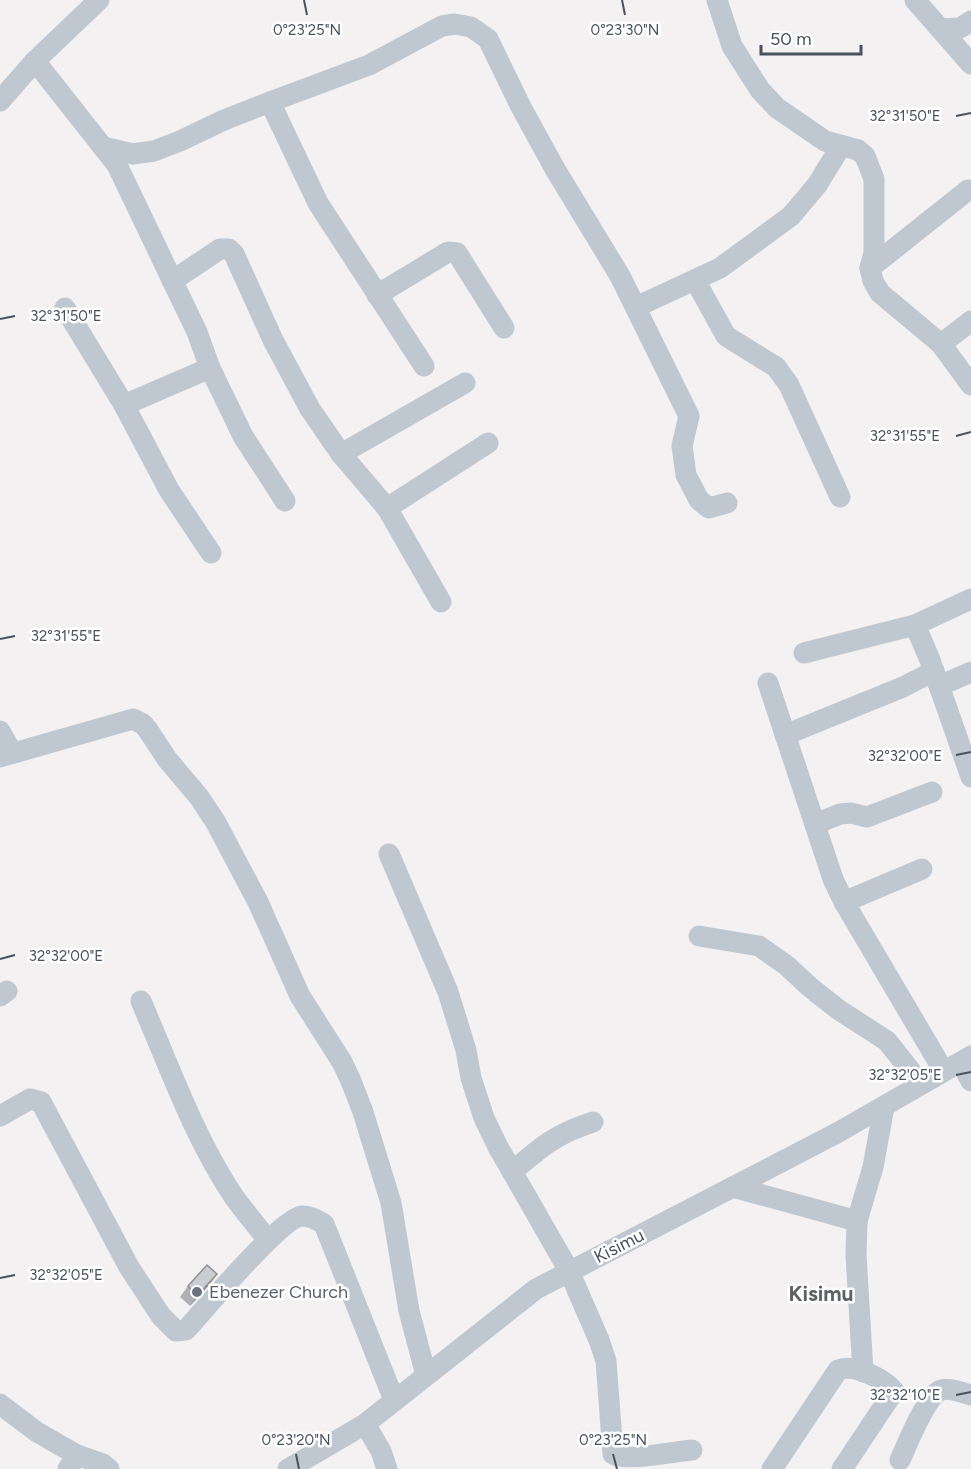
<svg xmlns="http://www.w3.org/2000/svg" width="971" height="1469" viewBox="0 0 971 1469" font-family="Figtree,sans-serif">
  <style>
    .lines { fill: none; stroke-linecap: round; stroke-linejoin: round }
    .minor { stroke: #bfc8d0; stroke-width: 21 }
    .wall { fill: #afb0b5 }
    .shaded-wall { fill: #8e9094 }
    .building { fill: #cbcdd3; stroke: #8e9094; stroke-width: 1.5 }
    .ticks { fill: none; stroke: #48535f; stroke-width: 2 }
    .worship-dot { fill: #6b7280; stroke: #fff; stroke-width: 2 }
    .labels { text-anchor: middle; stroke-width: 5; stroke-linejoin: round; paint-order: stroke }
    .street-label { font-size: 18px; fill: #48535f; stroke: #fff }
    .worship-label { font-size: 18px; fill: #5b616d; stroke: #fff; text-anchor: start }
    .quarter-label { font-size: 21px; font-weight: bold; fill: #5d6166; stroke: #fff }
    .ticks-label { font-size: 15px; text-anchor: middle; fill: #48535f; stroke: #fff; stroke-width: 5; stroke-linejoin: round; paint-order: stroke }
  </style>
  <rect width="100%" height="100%" fill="#f3f1f1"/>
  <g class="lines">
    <!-- minor -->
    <g class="minor">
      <polyline points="717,0 732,46 760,90 777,108 825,141 858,150 865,156 874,179 874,253 870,268 873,281 880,293 941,344 971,385"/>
      <polyline points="915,0 971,64"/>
      <polyline points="941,29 960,28 971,21"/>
      <polyline points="35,61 117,165 197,332 210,368 243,436 285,501"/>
      <polyline points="0,101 35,61 99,0"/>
      <polyline points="270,102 369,65 442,26 455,24 471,27 488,39 521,107 555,169 620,276 689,416 682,446 686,475 699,500 709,508 727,503"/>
      <polyline points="103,147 133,154 154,151 180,141 224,120 270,102 318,203 424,366"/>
      <polyline points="870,268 968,190"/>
      <polyline points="695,280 726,336 776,367 789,385 840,497"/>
      <polyline points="172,281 220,249 229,249 234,254 273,340 310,409 341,454 387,508 441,602"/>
      <polyline points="377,295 448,252 457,253 504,328"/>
      <polyline points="636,307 720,268 791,216 817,185 841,146"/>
      <polyline points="65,308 124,405 169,490 211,553"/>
      <polyline points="941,344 971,321"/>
      <polyline points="124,405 210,368"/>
      <polyline points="341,454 465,383"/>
      <polyline points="387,508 488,443"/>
      <polyline points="915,625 930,660 971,777"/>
      <polyline points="804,653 915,625 971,599"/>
      <polyline points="768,683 833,879 844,902 943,1070"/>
      <polyline points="939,686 971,672"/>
      <polyline points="0,731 12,753"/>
      <polyline points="785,735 903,687 934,671"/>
      <polyline points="0,757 133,719 143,724 148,730 167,759 199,797 215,821 258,902 300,996 342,1062 351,1081 363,1112 391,1203 409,1311 426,1375"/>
      <polyline points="815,824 840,814 851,813 867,817 932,792"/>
      <path d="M 389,854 L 448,992 L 466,1050 L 471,1078 L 484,1118 L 498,1147 L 569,1271 L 599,1340 L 606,1361 L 613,1454 C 624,1462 677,1451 692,1450"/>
      <polyline points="844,902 922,869"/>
      <polyline points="699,936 759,946 786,965 811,988 839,1010 887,1041 921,1084"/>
      <polyline points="0,996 7,991"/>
      <path d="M 141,1001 C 169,1066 194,1137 234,1197 C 245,1212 257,1226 268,1240"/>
      <polyline points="961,1062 971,1081"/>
      <path d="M 0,1116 L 30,1099 L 41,1102 L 129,1267 L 161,1316 L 176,1331 L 186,1330 C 204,1310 281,1218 302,1216 C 311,1216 317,1220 324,1224 L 394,1400"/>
      <path d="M 513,1171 C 542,1146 556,1134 593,1122"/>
      <polyline points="733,1187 857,1221"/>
      <polyline points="863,1372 856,1255 857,1221 873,1167 884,1107"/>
      <polyline points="0,1404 37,1432 77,1455 68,1469"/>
      <polyline points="365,1424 381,1451 387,1469"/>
      <polyline points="77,1455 103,1464 109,1469"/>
      <path d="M 900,1460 C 907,1444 926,1398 939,1391 C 948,1386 962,1393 971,1395"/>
      <polyline points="288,1469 365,1424 536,1289 837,1133 971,1056"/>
      <path d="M 772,1469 L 838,1370 C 854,1363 884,1379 894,1391 L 842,1469"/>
    </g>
  </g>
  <!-- wall -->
  <polygon class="wall" points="210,1284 190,1306 180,1297 188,1286"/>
  <!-- shaded-wall -->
  <polygon class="shaded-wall" points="217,1274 210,1284 190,1306 197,1296"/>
  <!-- building -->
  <polygon class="building" points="207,1265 217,1274 197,1296 188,1286"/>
  <!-- ticks -->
  <path class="ticks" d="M 304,0 L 307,15M 622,0 L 625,15M 956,116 L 971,113M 0,319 L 15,316M 956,436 L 971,432M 0,639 L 15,636M 956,755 L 971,752M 0,959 L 15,955M 956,1075 L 971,1072M 0,1278 L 15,1275M 956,1395 L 971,1392M 296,1454 L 299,1469M 613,1454 L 617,1469"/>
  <!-- markers -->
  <circle class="worship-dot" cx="197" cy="1292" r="6"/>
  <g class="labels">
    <!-- street labels -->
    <g class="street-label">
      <text transform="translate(619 1246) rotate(-27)" y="6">Kisimu</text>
    </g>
    <!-- worship labels -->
    <g class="worship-label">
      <text x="209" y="1298">Ebenezer Church</text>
    </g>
    <!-- quarter labels -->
    <g class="quarter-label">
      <text x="821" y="1301">Kisimu</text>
    </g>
  </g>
  <g class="ticks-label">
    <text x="307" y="35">0°23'25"N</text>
    <text x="625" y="35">0°23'30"N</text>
    <text x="905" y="121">32°31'50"E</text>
    <text x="66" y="321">32°31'50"E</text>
    <text x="905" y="441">32°31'55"E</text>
    <text x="66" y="641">32°31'55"E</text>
    <text x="905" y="761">32°32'00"E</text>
    <text x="66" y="961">32°32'00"E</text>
    <text x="905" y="1080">32°32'05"E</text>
    <text x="66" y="1280">32°32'05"E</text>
    <text x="905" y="1400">32°32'10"E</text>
    <text x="296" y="1445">0°23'20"N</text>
    <text x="613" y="1445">0°23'25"N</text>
  </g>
  <!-- scale -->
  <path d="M761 45v9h100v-9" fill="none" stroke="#48535f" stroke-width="3"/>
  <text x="770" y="45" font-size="18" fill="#48535f" stroke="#ffffff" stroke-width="4.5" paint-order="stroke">50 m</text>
</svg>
